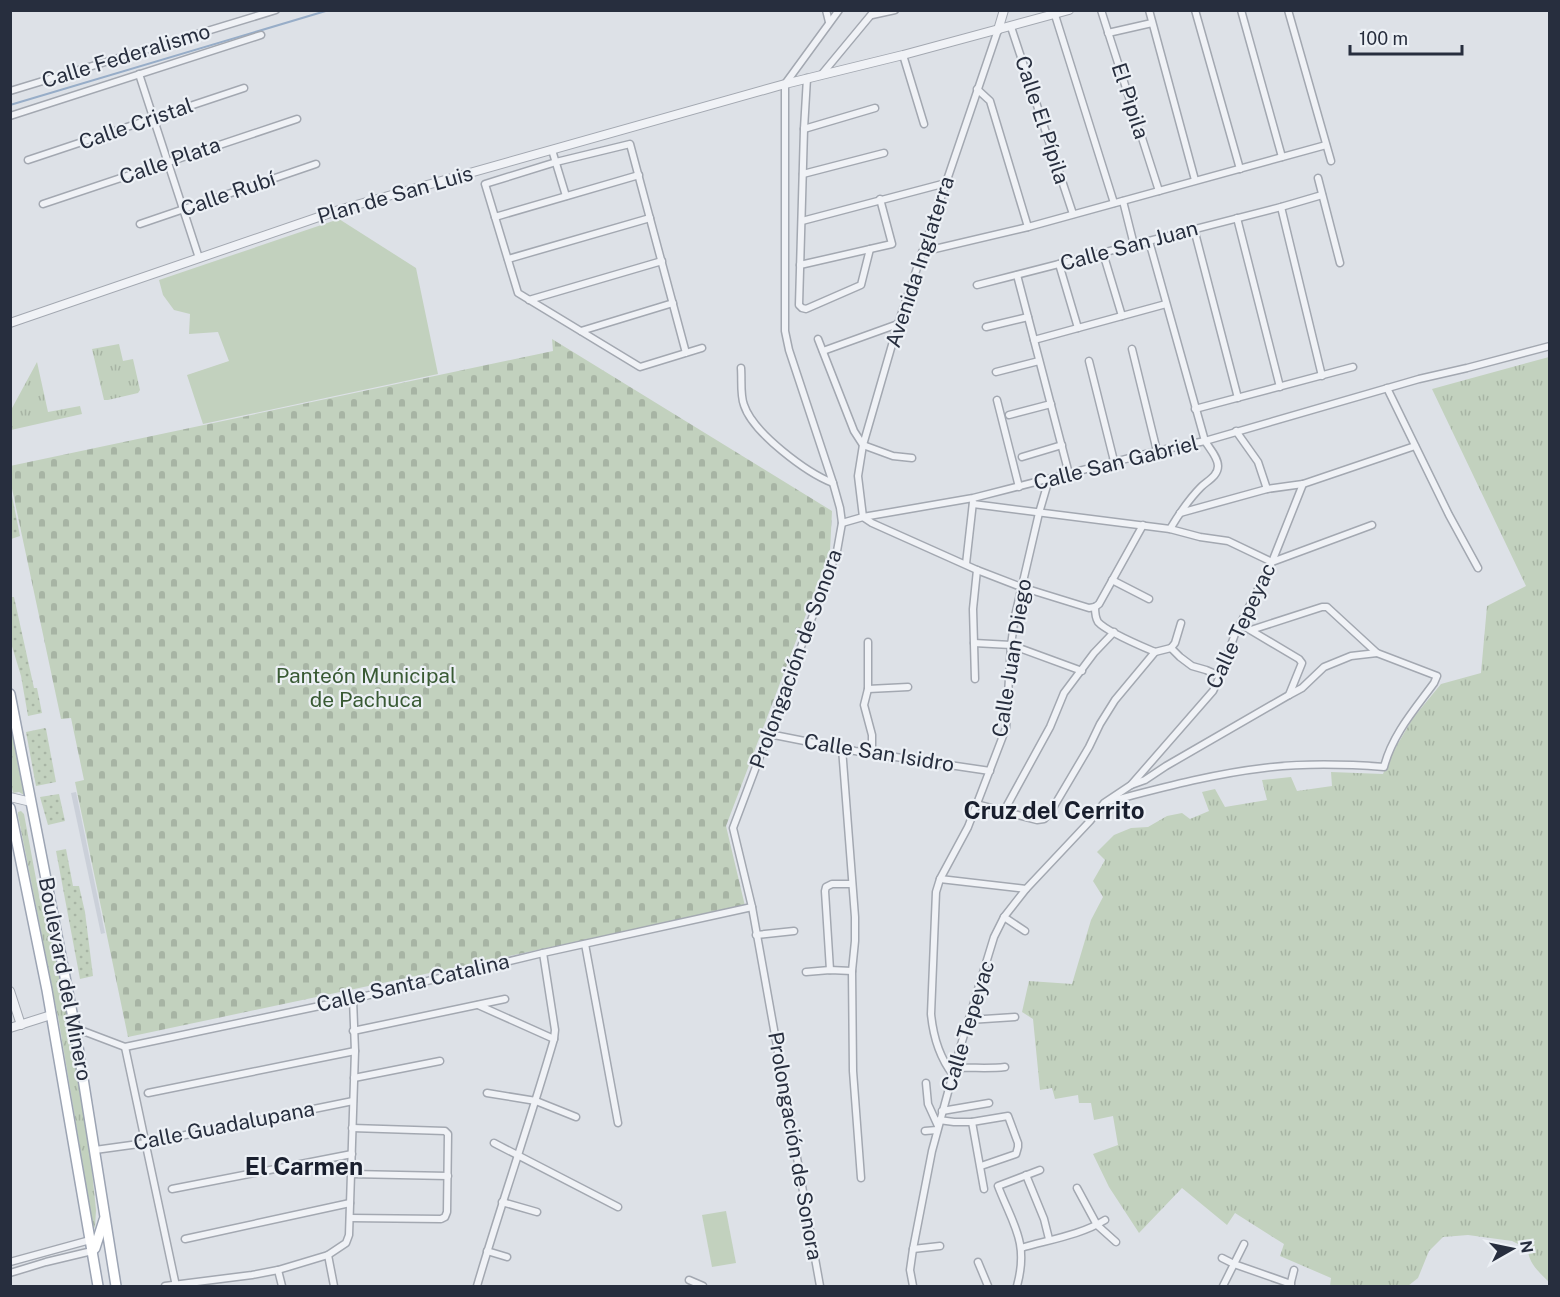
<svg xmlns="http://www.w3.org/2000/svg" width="1560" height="1297" viewBox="0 0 1560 1297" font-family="'Public Sans',sans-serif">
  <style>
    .built { fill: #cbd0d9 }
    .grass { fill: url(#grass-tufts) }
    .cemetery { fill: url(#cemetery-stones) }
    .park { fill: #c2d1be }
    .garden { fill: url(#garden-dots) }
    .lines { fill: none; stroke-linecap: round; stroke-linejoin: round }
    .stream { stroke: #97adc8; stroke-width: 2 }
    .minor-casing { stroke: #a3a8b1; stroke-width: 9 }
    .tertiary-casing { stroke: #a3a8b1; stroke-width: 10 }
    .primary-casing { stroke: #9ca4b3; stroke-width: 12 }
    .minor { stroke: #f0f2f6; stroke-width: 6 }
    .tertiary { stroke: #f0f2f6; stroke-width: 8 }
    .primary { stroke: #fff; stroke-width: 9 }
    .labels { text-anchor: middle; stroke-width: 4.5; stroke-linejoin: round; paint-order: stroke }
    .street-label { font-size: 21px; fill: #272e3e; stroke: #ecf0f5 }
    .park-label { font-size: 21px; fill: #395a34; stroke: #ecf0f5 }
    .quarter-label { font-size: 24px; font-weight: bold; fill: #191f2e; stroke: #ecf0f5 }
  </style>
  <defs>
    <pattern id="grass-tufts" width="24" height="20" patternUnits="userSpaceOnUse" patternTransform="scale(1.5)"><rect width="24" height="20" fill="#c2d1be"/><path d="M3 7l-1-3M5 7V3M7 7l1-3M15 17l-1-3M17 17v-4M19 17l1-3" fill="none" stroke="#a7b4a4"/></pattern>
    <pattern id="cemetery-stones" width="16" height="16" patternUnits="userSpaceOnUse" patternTransform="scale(1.5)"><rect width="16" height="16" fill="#c2d1be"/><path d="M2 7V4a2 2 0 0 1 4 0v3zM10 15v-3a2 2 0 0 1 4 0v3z" fill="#a7b4a4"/></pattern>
    <pattern id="garden-dots" width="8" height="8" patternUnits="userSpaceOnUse" patternTransform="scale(1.5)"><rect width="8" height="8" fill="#c2d1be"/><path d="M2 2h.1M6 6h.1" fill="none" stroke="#a7b4a4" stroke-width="1.8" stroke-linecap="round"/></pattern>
  </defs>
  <rect width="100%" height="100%" fill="#dde1e7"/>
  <!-- built -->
  <polygon class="built" points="76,792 105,933 101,934 71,793"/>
  <!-- grass -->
  <g class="grass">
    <polygon points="119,344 123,361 133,359 140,390 138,393 108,400 104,400 92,349"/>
    <path d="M 1549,357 L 1549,1282 C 1540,1273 1528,1263 1528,1249 L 1512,1241 L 1468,1235 L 1443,1237 L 1429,1251 L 1418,1278 L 1408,1286 L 1330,1286 L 1331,1278 L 1280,1256 L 1284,1244 L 1235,1213 L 1227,1225 L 1182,1188 L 1139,1233 L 1109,1187 L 1093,1154 L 1118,1145 L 1113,1116 L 1094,1120 L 1091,1103 L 1079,1103 L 1078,1095 L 1055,1099 L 1052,1088 L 1040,1090 L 1033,1019 L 1022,1012 L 1029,981 L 1072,984 L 1091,920 L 1103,897 L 1093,881 L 1105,860 L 1097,852 L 1114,835 L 1131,828 L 1148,827 L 1167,816 L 1182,813 L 1190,819 L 1209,811 L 1202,792 L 1215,789 L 1225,807 L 1267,800 L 1262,780 L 1291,777 L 1297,791 L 1332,786 L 1331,772 L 1383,774 L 1390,757 L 1413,718 L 1441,684 L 1481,673 L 1487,606 L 1526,586 L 1432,389 Z"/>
    <polygon points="37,362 48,412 80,406 82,414 11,430 11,410"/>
    <polygon points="10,727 11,727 24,795 19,792 13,793 10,779"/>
    <polygon points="21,811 24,814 39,895 57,962 74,1049 91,1161 96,1210 95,1228 93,1226 59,1022 18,815 18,812"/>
  </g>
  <!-- cemetery -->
  <polygon class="cemetery" points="552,339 832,511 830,551 726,826 745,906 128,1037 75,782 84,780 71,718 61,719 11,484 10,466 553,351"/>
  <!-- park -->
  <g class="park">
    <polygon points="339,219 416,268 438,374 203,424 187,375 229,361 218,332 189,334 190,314 174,310 163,295 159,280"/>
    <polygon points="726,1211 736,1263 712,1267 702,1215"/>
  </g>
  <!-- garden -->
  <g class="garden">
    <polygon points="11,491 20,536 11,539 10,539"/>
    <polygon points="11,597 14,597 34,688 37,688 42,713 28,716 21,676 11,643"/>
    <polygon points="45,728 46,729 56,782 36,786 26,732"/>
    <polygon points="59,794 65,821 48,825 40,797"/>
    <polygon points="66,849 73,886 79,886 85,912 93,976 80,979 56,851"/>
  </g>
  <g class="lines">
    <!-- stream -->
    <polyline class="stream" points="10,105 329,10"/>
    <!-- minor casing -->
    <g class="minor-casing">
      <g id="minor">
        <polyline points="826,10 829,22"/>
        <polyline points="1101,10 1159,191"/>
        <polyline points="1149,10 1195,180"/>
        <polyline points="1195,10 1240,169"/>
        <polyline points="1241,10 1282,157"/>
        <polyline points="1288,10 1331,161"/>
        <polyline points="872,15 895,10"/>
        <polyline points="1055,15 1114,203"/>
        <polyline points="1011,27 1073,214"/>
        <polyline points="998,30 898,324 863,445 858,476 863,517 872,523 977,570 1021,587 1089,608 1095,607"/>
        <polyline points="1108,33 1152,23"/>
        <polyline points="903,55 924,124"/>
        <polyline points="139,74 199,258"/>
        <polyline points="822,74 875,10"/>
        <polyline points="807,78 804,129 799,305 802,308 806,309 861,285 870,249"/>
        <polyline points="977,89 990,101 1028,227"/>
        <polyline points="10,91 276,10"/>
        <polyline points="10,116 261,35"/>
        <polyline points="804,129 875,108"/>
        <polyline points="552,150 566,196"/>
        <polyline points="28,160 244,88"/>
        <polyline points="803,174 884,153"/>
        <polyline points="1318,178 1340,263"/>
        <polyline points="1123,201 1134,245"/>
        <polyline points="43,204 297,119"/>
        <polyline points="1281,207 1322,376"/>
        <polyline points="495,217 639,175"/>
        <polyline points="1237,218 1280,387"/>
        <polyline points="802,221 946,183"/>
        <polyline points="140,224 316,164"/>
        <polyline points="1194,229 1238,398"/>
        <path d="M 1149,241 L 1205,441 C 1209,448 1218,457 1218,466 C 1218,476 1207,481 1201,487 C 1189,499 1179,514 1170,529"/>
        <polyline points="922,252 1028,227 1326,145"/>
        <polyline points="1103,253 1122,316"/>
        <polyline points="508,259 650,218"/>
        <polyline points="1059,264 1078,328"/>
        <polyline points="800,265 892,244 880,199"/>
        <polyline points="1017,275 1069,474"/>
        <polyline points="977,285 1281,207 1322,195"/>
        <polyline points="529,300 662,261"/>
        <polyline points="986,327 1028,317"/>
        <polyline points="581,331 673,303"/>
        <polyline points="818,339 854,431 863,445 893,456 912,458"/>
        <polyline points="1034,340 1166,304"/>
        <polyline points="1132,349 1157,451"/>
        <polyline points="823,351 898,324"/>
        <polyline points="686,353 630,144 556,162 485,184 518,293 640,367 702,348"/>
        <polyline points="1089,361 1114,461"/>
        <path d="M 741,368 C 742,380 740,395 744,405 C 753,433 807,473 833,483"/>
        <polyline points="996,372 1039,361"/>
        <polyline points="1387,388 1449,515 1478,568"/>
        <polyline points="997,400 1019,487"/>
        <polyline points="1195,409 1353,367"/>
        <polyline points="1009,415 1051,404"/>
        <polyline points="1236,431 1258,462 1267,489"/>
        <polyline points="1022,457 1062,445"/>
        <polyline points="973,504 1170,529 1200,537 1228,541 1272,562 1372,525"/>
        <polyline points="1180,513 1267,489 1303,484 1415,446"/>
        <polyline points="842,523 863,517 973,498 1157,451 1205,441 1419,379 1467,368 1550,346"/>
        <polyline points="966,564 973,502"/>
        <polyline points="1112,580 1149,599"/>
        <polyline points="1095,607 1099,604 1143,525"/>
        <path d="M 1095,607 C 1095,612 1095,617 1098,622 C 1107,632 1141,646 1155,652 L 1171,648"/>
        <polyline points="868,642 868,689 864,705 872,735 872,753"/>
        <polyline points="974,643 1011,645 1082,671"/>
        <polyline points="1171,648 1180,657 1192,666 1206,670 1220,676"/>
        <polyline points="1171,648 1175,643 1181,623"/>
        <polyline points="975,679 973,609 977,570"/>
        <polyline points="868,689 908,687"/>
        <polyline points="1289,695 1302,688 1324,667 1351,656 1377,653"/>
        <polyline points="769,734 855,751 990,771"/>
        <polyline points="842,748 855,917 855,941 852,971 853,1071 861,1178"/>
        <polyline points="1131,785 1145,780 1166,766 1289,695 1302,663 1299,659 1240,624"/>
        <path d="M 1111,801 C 1161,788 1212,774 1264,768 C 1303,763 1344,764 1384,767 C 1392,735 1415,709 1434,683 L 1437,676 L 1377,653 L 1327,607 L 1322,607 L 1251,630"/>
        <polyline points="976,804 1037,820 1044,819 1050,813 1089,747 1100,724 1115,700 1155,652"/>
        <polyline points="1004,811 1050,727 1064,693 1094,653 1114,632"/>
        <polyline points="940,879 1026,889"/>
        <polyline points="1004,917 1025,931"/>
        <polyline points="756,935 794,931"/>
        <polyline points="585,944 618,1123"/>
        <polyline points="830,970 825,891 826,887 832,884 852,884"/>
        <polyline points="806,972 830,970 852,971"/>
        <polyline points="478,1005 554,1039"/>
        <polyline points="969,1020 1015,1017"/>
        <polyline points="75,1028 125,1047 353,999 543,953 752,907"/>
        <polyline points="353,1031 505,999"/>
        <polyline points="125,1047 176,1286"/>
        <path d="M 954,1068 C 971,1067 988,1069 1005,1067"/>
        <path d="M 953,1075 C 940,1058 933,1035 931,1014 L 936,892 L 940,879 L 968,827 L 1006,728 L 1011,645 L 1015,616 L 1039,513 L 1049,479"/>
        <polyline points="354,1078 440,1061"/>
        <polyline points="926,1083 928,1104 938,1126"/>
        <polyline points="148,1093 355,1051"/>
        <polyline points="487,1093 536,1101 576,1117"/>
        <polyline points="942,1111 989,1103"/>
        <polyline points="939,1120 954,1122 972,1122 1008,1116 1018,1143 1018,1147 1016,1154 981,1166"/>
        <polyline points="972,1122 984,1189"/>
        <polyline points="925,1131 937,1130"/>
        <polyline points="494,1143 618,1207"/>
        <polyline points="95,1150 146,1143 353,1101"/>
        <polyline points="351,1174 448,1176"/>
        <polyline points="1026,1175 1044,1219 1049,1239"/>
        <polyline points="1077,1188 1097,1225 1116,1242"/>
        <polyline points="172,1189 352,1154"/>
        <polyline points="502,1202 537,1212"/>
        <polyline points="350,1218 441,1219 445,1217 447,1212 448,1134 445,1131 352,1128"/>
        <polyline points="185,1239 350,1203"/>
        <path d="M 1021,1248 C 1048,1240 1081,1235 1105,1220"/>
        <polyline points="913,1249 940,1246"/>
        <polyline points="487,1251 507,1257"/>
        <polyline points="328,1255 334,1286"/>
        <polyline points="1222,1258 1234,1264 1291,1284"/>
        <polyline points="10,1262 90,1240"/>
        <polyline points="978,1262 988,1286"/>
        <polyline points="278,1270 282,1286"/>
        <polyline points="10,1273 46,1262 92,1251"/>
        <polyline points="689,1280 703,1286"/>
        <polyline points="165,1286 252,1275 278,1270 328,1255 346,1243 349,1235 355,1051 353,999"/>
        <path d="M 477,1286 C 501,1204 530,1122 554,1039 L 555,1030 L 543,953"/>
        <polyline points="820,1286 752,907 733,828 837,551 842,523 840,508 833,483 789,350 785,331 785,84 839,10"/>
        <polyline points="913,1286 910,1270 913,1249 932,1151 960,1048 994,937 1004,917 1026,889 1090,821 1104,803 1131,785 1213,691 1220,676 1235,634 1272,562 1303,484"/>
        <path d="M 1017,1286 C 1029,1242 1013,1225 998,1186 L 1040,1170"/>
        <polyline points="1223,1286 1244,1244"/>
        <polyline points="1290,1286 1294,1270"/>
      </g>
    </g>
    <!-- tertiary casing -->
    <g class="tertiary-casing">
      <g id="tertiary">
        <polyline points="998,30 1004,10"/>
        <polyline points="10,323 342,209 785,84 903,55 1069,10"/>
        <polyline points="10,797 31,802"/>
        <polyline points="10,991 21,1025"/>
        <polyline points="10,1028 51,1015"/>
      </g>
    </g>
    <!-- primary casing -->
    <g class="primary-casing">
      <g id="primary">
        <polyline points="10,694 75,1028 116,1286"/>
        <polyline points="10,808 47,990 98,1286"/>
        <polyline points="92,1251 95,1248 104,1220"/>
      </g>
    </g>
    <!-- minor -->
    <use href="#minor" class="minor"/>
    <!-- tertiary -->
    <use href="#tertiary" class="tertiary"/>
    <!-- primary -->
    <use href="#primary" class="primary"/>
  </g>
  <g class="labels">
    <!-- street labels -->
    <g class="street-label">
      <text transform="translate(126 56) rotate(-17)" y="7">Calle Federalismo</text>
      <text transform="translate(1130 101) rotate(72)" y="7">El Pìpila</text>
      <text transform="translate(1042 120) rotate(72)" y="7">Calle El Pípila</text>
      <text transform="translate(136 124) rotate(-19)" y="7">Calle Cristal</text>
      <text transform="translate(170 161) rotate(-19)" y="7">Calle Plata</text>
      <text transform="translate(228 194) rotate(-19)" y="7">Calle Rubí</text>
      <text transform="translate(395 195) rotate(-16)" y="7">Plan de San Luis</text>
      <text transform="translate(1129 246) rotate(-15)" y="7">Calle San Juan</text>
      <text transform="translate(920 262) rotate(-72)" y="7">Avenida Inglaterra</text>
      <text transform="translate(1116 463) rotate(-14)" y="7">Calle San Gabriel</text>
      <text transform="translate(1241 626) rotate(-65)" y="7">Calle Tepeyac</text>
      <text transform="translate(1012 658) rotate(-81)" y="7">Calle Juan Diego</text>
      <text transform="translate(796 659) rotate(-70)" y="7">Prolongación de Sonora</text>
      <text transform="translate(879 753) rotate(9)" y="7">Calle San Isidro</text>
      <text transform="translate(65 979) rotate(79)" y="7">Boulevard del Minero</text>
      <text transform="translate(413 983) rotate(-13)" y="7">Calle Santa Catalina</text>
      <text transform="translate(968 1026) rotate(-73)" y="7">Calle Tepeyac</text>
      <text transform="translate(224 1126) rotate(-11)" y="7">Calle Guadalupana</text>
      <text transform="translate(795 1146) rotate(80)" y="7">Prolongación de Sonora</text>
    </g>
    <!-- park labels -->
    <g class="park-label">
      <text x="366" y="683">Panteón Municipal<tspan x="366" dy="24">de Pachuca</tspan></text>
    </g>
    <!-- quarter labels -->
    <g class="quarter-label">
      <text x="1054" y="819">Cruz del Cerrito</text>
      <text x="304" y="1175">El Carmen</text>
    </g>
  </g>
  <!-- border -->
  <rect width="1560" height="1297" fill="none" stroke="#272e3e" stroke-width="24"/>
  <!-- north arrow -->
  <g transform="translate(1512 1249) rotate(81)" stroke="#ecf0f5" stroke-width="4.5" paint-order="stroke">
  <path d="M0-4.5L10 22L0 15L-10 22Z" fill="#272e3e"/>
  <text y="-9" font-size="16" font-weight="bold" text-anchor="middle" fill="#272e3e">N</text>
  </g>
  <!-- scale -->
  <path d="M1350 45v9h112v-9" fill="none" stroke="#272e3e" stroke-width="3"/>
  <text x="1359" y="45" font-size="18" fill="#272e3e" stroke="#ecf0f5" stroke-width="4.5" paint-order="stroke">100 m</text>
</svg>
